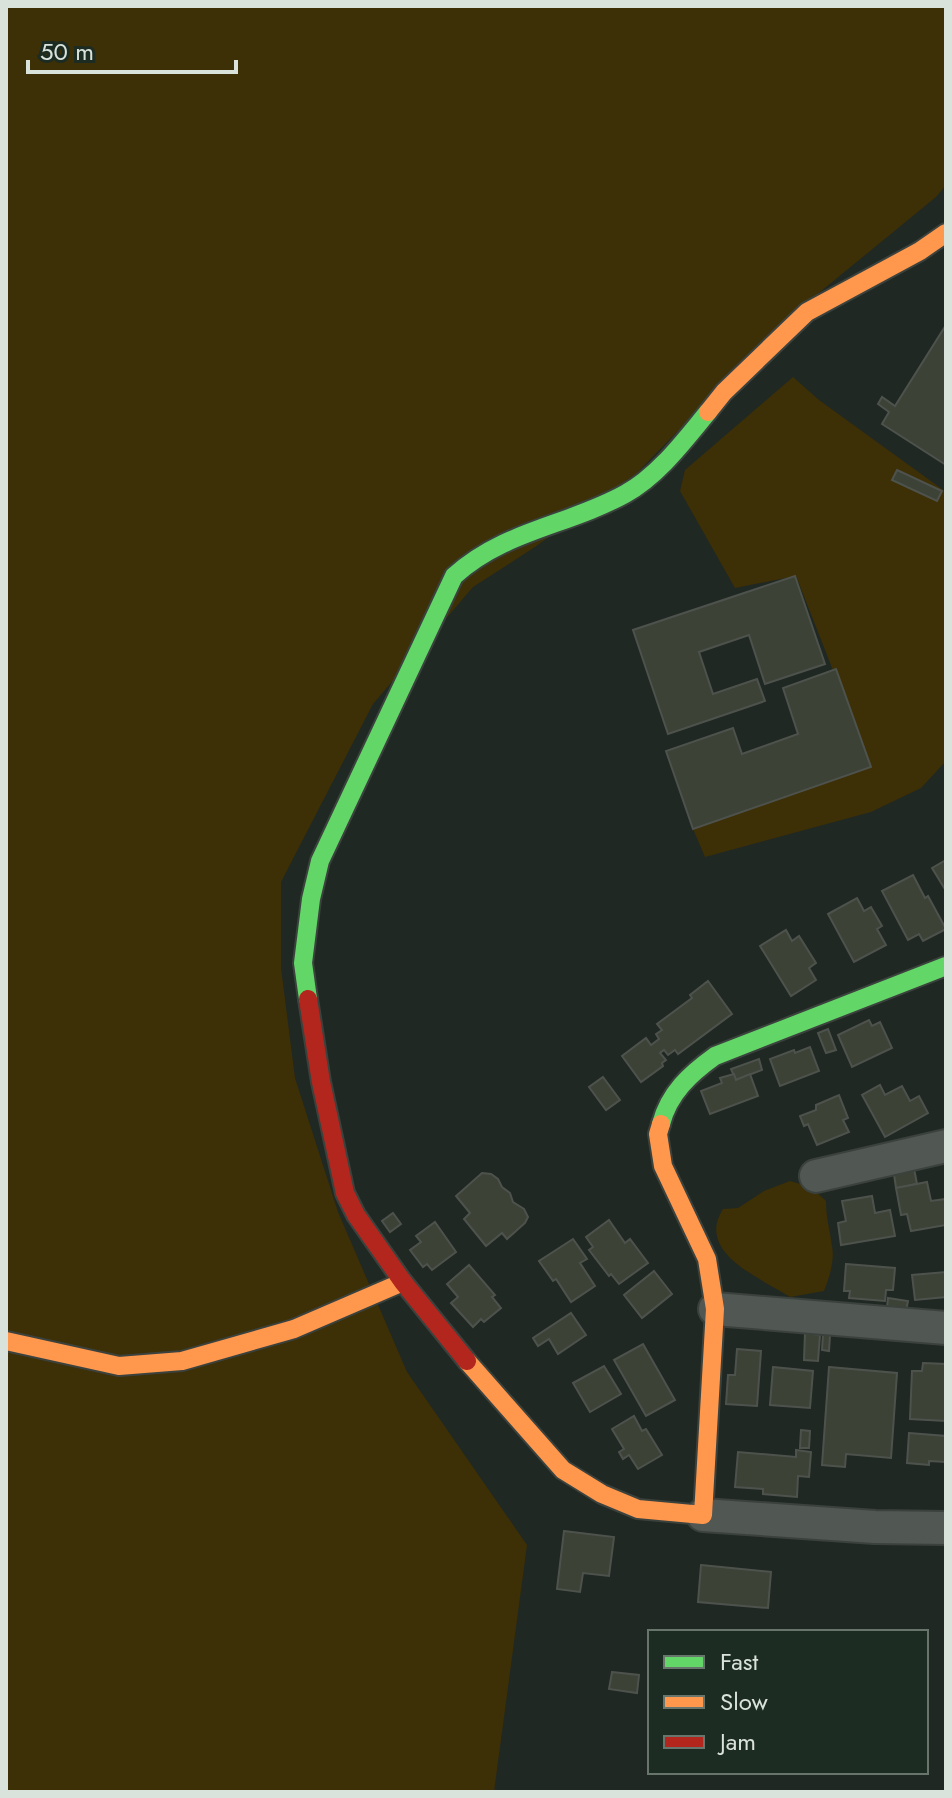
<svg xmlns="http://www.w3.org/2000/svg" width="952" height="1798" viewBox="0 0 952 1798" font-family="Jost,sans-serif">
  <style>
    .green { fill: #3d2f06 }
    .building { fill: #3c4236; stroke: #4e524d; stroke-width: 2 }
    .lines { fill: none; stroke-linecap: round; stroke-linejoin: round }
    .street-casing { stroke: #3b423d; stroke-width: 36 }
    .fast-casing { stroke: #3b423d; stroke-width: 22 }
    .slow-casing { stroke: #3b423d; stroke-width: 22 }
    .jam-casing { stroke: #3b423d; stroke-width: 22 }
    .street { stroke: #515753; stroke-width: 32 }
    .fast { stroke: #63d668; stroke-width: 18 }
    .slow { stroke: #ff974d; stroke-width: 18 }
    .jam { stroke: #b3261e; stroke-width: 18 }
  </style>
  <rect width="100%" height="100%" fill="#202823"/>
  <!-- green -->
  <g class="green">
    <polygon points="6,6 946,6 946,185 936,197 787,319 637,473 535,547 473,587 373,704 281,882 281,968 295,1078 338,1212 407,1372 527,1545 494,1792 6,1792"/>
    <polygon points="793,377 819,400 946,492 946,761 921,788 871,812 705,857 693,829 871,767 796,576 735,588 680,491 685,470"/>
    <path d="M 790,1181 L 811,1187 L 826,1201 C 826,1218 830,1230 832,1246 C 835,1261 829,1278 824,1291 L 790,1297 C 761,1278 695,1253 723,1209 L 738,1208 L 764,1191 Z"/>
  </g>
  <!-- building -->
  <g class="building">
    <polygon points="946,325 946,465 882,424 889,412 878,404 882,397 895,406"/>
    <polygon points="897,470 942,491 937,501 892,480"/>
    <polygon points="795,576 825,664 765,684 749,635 699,652 713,694 757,679 765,701 668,734 633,630"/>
    <polygon points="836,669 871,767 693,829 666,751 733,728 742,754 798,734 783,688"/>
    <polygon points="946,860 946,891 932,868"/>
    <polygon points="913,875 925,898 928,896 946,929 923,941 919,934 908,940 882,891"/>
    <polygon points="857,898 864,911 871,907 882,926 877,929 886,945 854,962 828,914"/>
    <polygon points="786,930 792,941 799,936 816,963 809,968 816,980 791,996 760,946"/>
    <polygon points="708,981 732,1014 678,1054 675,1050 668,1055 664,1050 660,1053 666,1060 662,1063 663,1066 641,1082 622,1056 646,1038 651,1045 659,1039 656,1034 662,1030 657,1024 692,998 690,995"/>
    <polygon points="869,1020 872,1026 880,1022 892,1048 852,1067 838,1035"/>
    <polygon points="828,1029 836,1050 826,1053 818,1033"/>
    <polygon points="810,1047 819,1071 780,1086 770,1059 794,1050 795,1053"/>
    <polygon points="759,1059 762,1070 736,1080 731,1069"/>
    <polygon points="734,1074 736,1080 750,1074 758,1096 710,1114 701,1091 722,1083 720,1078"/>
    <polygon points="603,1077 620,1100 606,1110 589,1087"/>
    <polygon points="880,1085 885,1095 902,1086 910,1101 919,1096 928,1113 885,1137 862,1095"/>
    <polygon points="839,1095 848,1118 843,1120 849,1132 817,1145 808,1124 804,1126 800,1116 816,1110 816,1105"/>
    <polygon points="913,1163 917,1184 896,1188 893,1167"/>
    <polygon points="482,1173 491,1174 498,1179 502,1187 510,1193 513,1202 524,1209 528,1217 525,1223 507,1239 502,1233 486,1246 464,1219 470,1213 456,1196"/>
    <polygon points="927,1182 931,1201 946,1199 946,1225 911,1231 907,1214 901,1215 896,1188"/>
    <polygon points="872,1196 875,1213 890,1210 895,1236 841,1245 838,1223 846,1221 842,1201"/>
    <polygon points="393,1213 401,1224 390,1232 382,1221"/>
    <polygon points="609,1220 625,1243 630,1239 648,1263 619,1284 611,1274 609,1276 589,1250 593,1247 586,1237"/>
    <polygon points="435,1222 456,1252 432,1270 427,1264 423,1267 410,1250 421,1242 416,1236"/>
    <polygon points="573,1239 587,1259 580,1263 595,1286 571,1302 556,1279 553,1281 539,1261"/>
    <polygon points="846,1264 895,1268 893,1290 886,1290 885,1301 849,1298 850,1291 844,1291"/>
    <polygon points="469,1265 495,1295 492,1297 501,1308 484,1322 481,1319 473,1327 451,1303 458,1297 447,1284"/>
    <polygon points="654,1271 672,1294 642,1318 624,1295"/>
    <polygon points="946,1272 946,1297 915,1300 912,1275"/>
    <polygon points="888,1298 908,1301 906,1311 887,1308"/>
    <polygon points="571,1313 586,1335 558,1354 549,1339 538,1346 533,1338"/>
    <polygon points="805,1333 820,1335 818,1361 804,1360"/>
    <polygon points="823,1335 830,1335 829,1351 822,1350"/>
    <polygon points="643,1344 675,1400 646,1416 614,1360"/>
    <polygon points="737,1349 761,1351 757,1406 726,1404 728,1375 735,1375"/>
    <polygon points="923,1363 946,1364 946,1421 910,1419 912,1371 922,1371"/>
    <polygon points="604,1366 621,1394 590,1412 573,1383"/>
    <polygon points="773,1367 813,1371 810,1408 770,1405"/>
    <polygon points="829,1367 897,1373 891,1458 846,1454 845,1467 822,1465"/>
    <polygon points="634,1416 642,1431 646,1429 662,1455 638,1469 629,1455 623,1459 619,1452 624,1449 612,1429"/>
    <polygon points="801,1430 810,1431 809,1448 800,1448"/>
    <polygon points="909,1433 946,1436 946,1462 929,1461 929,1465 907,1463"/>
    <polygon points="796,1450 811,1452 809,1477 798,1476 797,1497 763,1494 763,1489 735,1487 738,1452 796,1457"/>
    <polygon points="564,1531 614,1537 609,1576 583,1573 580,1592 557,1589"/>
    <polygon points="701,1565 771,1572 768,1608 698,1602"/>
    <polygon points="612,1672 639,1675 637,1693 609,1689"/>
  </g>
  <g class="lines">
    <!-- street casing -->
    <g class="street-casing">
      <g id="street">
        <polyline points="816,1176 946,1146"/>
        <polyline points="715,1309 946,1328"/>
        <polyline points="703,1515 875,1527 946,1528"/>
      </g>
    </g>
    <!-- fast casing -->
    <g class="fast-casing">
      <g id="fast">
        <path d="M 308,999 L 303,963 L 311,899 L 320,861 L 454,576 C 505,530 567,526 625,494 C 658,476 684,441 708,412"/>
        <path d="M 661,1124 C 669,1093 690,1074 715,1056 L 946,966"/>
      </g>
    </g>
    <!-- slow casing -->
    <g class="slow-casing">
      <g id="slow">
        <polyline points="708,412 724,392 807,312 920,251 946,233"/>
        <polyline points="6,1341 119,1366 182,1361 294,1329 403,1282"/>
        <polyline points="467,1361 563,1470 602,1494 638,1509 703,1515 715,1309 707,1259 663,1166 658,1134 661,1124"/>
      </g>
    </g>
    <!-- jam casing -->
    <g class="jam-casing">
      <polyline id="jam" points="308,999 321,1082 345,1193 356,1215 403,1282 467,1361"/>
    </g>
    <!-- street -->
    <use href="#street" class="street"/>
    <!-- fast -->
    <use href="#fast" class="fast"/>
    <!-- slow -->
    <use href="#slow" class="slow"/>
    <!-- jam -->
    <use href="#jam" class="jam"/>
  </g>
  <!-- border -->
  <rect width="952" height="1798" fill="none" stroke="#d9e2db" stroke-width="16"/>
  <!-- legend -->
  <rect x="648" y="1630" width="280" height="144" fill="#1d2c22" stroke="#68756c" stroke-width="2"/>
  <rect x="664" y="1656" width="40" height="12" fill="#63d668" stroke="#68756c" stroke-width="2"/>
  <text x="720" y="1670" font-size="24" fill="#d9e2db">Fast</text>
  <rect x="664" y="1696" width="40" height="12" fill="#ff974d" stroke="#68756c" stroke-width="2"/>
  <text x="720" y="1710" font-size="24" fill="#d9e2db">Slow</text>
  <rect x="664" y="1736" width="40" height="12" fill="#b3261e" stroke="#68756c" stroke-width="2"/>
  <text x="720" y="1750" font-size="24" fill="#d9e2db">Jam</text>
  <!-- scale -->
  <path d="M28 60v12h208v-12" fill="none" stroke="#d9e2db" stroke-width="4"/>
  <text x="40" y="60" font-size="24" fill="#d9e2db" stroke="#1d2c22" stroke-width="6" paint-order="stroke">50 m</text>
</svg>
